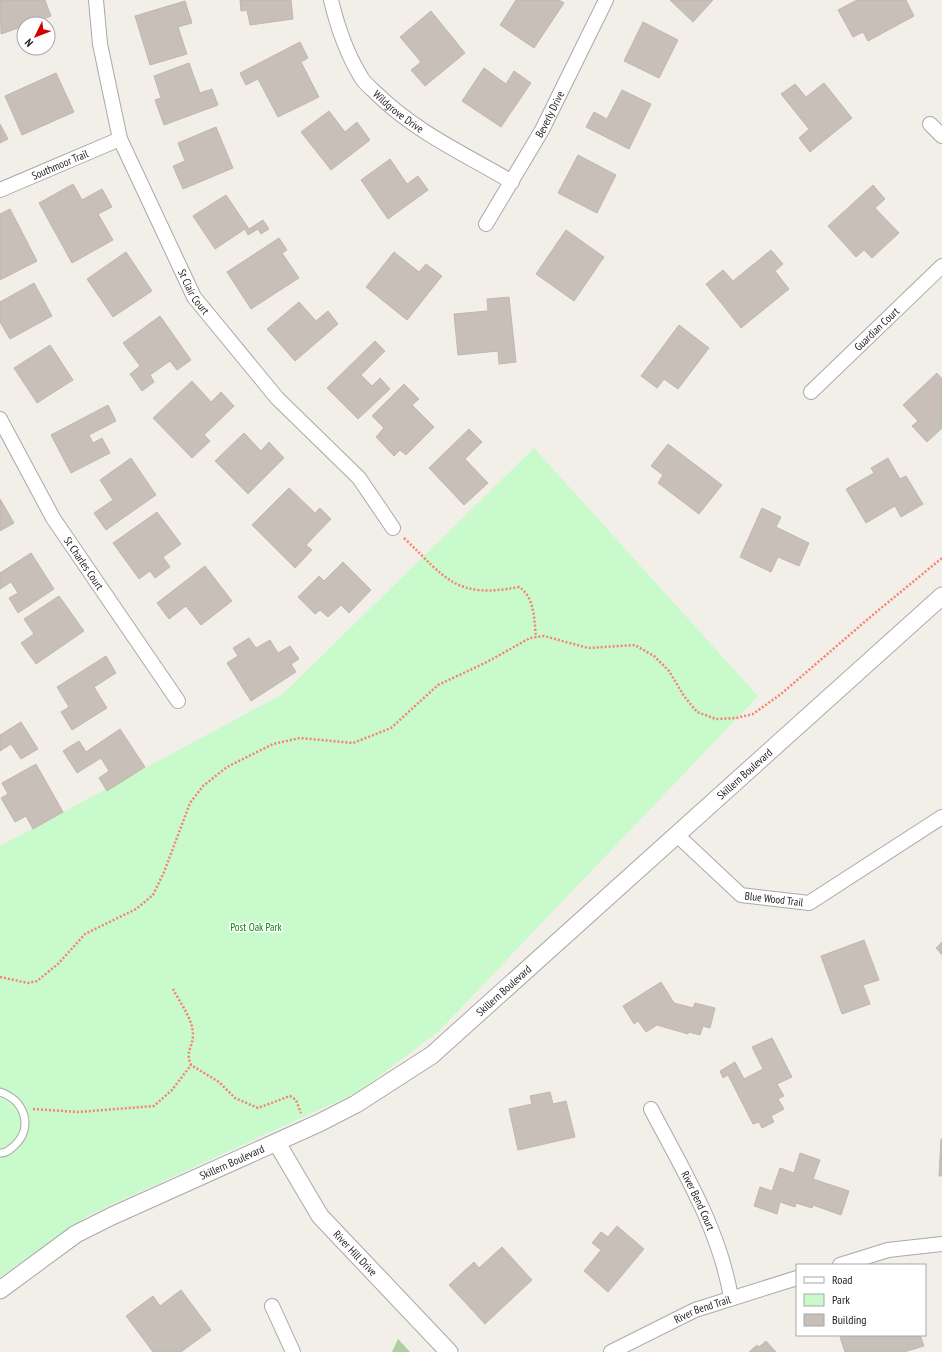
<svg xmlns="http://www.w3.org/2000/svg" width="942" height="1352" viewBox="0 0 942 1352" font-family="'PT Sans Narrow',sans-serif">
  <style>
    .forest { fill: #add19e }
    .park { fill: #c8facc }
    .building { fill: #c7bfb8; stroke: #c4b6ab }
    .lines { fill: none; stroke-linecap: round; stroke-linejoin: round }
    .service-casing { stroke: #a9a9a9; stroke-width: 9 }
    .minor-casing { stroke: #a9a9a9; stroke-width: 16 }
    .tertiary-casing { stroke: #a9a9a9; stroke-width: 19 }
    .path { stroke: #fa8072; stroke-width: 2.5; stroke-dasharray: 2 2; stroke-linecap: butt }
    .service { stroke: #fff; stroke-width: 7 }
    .minor { stroke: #fff; stroke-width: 14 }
    .tertiary { stroke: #fff; stroke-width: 17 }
    .labels { text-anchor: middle; stroke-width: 3; stroke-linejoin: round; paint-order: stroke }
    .street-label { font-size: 11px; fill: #222; stroke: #fff }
    .park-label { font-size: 11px; fill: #0c8416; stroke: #fff }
  </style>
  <rect width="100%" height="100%" fill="#f2efe9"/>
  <!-- forest -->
  <polygon class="forest" points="398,1339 410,1352 392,1352"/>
  <!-- park -->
  <polygon class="park" points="534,448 758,696 439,1031 358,1092 87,1216 0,1277 0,846 283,694"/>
  <!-- building -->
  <g class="building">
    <polygon points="0,0 45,0 51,16 30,24 24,24 24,26 1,34"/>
    <polygon points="240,0 291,0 293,19 250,25 247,10 241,11"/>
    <polygon points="516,0 559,0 564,3 534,48 500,25"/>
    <polygon points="670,0 713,0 693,22"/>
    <polygon points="857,0 906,0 914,16 868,41 863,32 853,37 838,10"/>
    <polygon points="185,1 192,23 178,27 187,54 150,65 135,16"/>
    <polygon points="431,11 465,53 425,86 411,70 421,62 400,37"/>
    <polygon points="643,22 678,40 659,78 624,61"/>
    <polygon points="300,42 308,58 301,62 319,97 278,117 258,79 246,85 240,73"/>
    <polygon points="189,63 200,93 212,89 218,105 164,125 155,100 161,98 154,76"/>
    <polygon points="484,68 506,84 514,71 531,83 501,127 462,101"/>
    <polygon points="56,73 74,112 22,135 5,96"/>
    <polygon points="824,83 852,118 810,152 799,138 809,129 781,94 795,84 806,97"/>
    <polygon points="622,90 651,104 629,149 586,127 594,112 607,119"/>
    <polygon points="329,111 345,132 357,122 370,140 331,170 301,132"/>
    <polygon points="0,124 8,139 0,143"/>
    <polygon points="216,127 233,168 183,189 173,166 185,161 178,143"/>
    <polygon points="578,155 616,175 597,213 558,193"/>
    <polygon points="390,159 407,184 418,176 428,190 388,219 361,180"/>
    <polygon points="73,184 82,200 102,189 112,207 98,214 113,240 72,263 39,203"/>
    <polygon points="873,185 885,199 875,208 899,233 872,258 864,250 856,257 828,226"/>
    <polygon points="226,195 249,229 263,220 269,229 261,234 258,229 248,235 245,229 215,249 193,216"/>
    <polygon points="10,209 37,261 0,280 0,214"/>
    <polygon points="566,230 604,257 574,301 536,274"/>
    <polygon points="279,238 287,250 282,253 299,278 251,309 227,272"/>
    <polygon points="771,250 783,264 775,271 789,289 741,328 706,284 723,270 733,281"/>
    <polygon points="126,252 152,291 113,317 87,279"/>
    <polygon points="394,252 419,272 426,264 442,276 407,320 366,287"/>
    <polygon points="34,283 52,316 10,339 0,322 0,302"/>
    <polygon points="509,297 516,362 499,364 498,351 458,355 454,314 488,311 487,299"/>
    <polygon points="299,302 316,321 328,311 338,324 295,361 267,329"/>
    <polygon points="160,316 191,360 177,370 170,361 150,375 154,382 142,391 130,374 140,366 123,343"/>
    <polygon points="679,325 709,348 678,389 664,379 657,388 641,376"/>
    <polygon points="375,341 385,351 361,375 372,386 380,378 390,389 358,419 327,388"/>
    <polygon points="50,345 73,380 37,403 14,368"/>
    <polygon points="937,373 942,379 942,428 927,442 912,426 918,421 903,405"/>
    <polygon points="192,381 211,402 221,392 234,406 204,435 210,441 192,458 153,418"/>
    <polygon points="404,384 419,399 412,405 434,427 406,455 400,450 394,456 376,437 384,428 372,416"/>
    <polygon points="108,405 116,421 89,435 93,443 102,438 110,453 71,473 51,435"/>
    <polygon points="469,429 482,442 465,459 488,483 464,505 429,468"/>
    <polygon points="244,433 261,451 269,442 284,458 248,494 215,461"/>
    <polygon points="668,444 722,485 699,514 658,483 663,475 651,466"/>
    <polygon points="131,458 156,495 106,530 94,513 113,500 100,480"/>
    <polygon points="888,458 900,479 906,476 923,504 901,517 895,506 866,523 846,489 874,473 871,468"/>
    <polygon points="289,488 315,513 320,508 331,519 306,545 312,550 295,568 252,525"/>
    <polygon points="0,499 14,523 0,531"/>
    <polygon points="762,508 781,517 776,527 809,543 799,566 778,557 771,572 740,557"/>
    <polygon points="157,512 181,544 163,557 170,567 155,578 150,571 139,579 113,543"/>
    <polygon points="31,553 54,589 18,613 9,598 18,593 11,582 0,589 0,573"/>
    <polygon points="343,562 371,590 349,613 341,605 328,617 320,610 315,614 298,597 319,576 324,581"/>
    <polygon points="205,566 232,601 201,625 186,606 169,619 157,603"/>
    <polygon points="59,596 84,631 36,664 21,643 34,634 24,619"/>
    <polygon points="249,638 256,648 270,640 278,653 290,646 299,659 291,664 296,672 251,701 227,663 238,656 233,648"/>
    <polygon points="106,656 116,673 94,687 107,708 72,730 61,712 69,707 57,687"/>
    <polygon points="21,722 38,749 21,759 11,744 0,751 0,735"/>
    <polygon points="120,729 145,767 107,791 99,778 109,771 101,758 77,773 63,751 79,741 86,752"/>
    <polygon points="36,764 63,812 33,829 26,816 15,822 1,798 8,794 2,783"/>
    <polygon points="864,940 879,980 863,985 870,1004 842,1014 821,956"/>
    <polygon points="942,942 942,955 936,948"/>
    <polygon points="661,982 674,1003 693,1008 695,1003 715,1008 710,1028 703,1026 700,1035 689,1032 688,1034 657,1025 646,1032 638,1021 634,1024 623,1006"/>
    <polygon points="772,1038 792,1077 777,1084 784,1096 778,1099 784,1109 771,1116 774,1122 762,1128 759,1122 753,1124 728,1075 723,1078 720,1071 735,1062 744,1079 763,1069 752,1047"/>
    <polygon points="550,1092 553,1104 566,1101 575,1137 518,1150 509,1109 532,1104 530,1096"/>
    <polygon points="941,1139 942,1139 942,1176 939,1176"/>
    <polygon points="800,1153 820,1160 813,1179 849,1191 841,1215 813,1205 812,1208 796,1203 795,1207 780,1202 777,1214 754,1206 760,1187 772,1191 780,1168 794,1173"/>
    <polygon points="617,1226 644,1249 608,1292 584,1271 601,1250 592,1243 601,1232 608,1237"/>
    <polygon points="502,1247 532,1280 485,1324 449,1285 474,1262 479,1268"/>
    <polygon points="181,1290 211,1330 181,1352 153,1352 126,1316 153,1296 160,1306"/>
    <polygon points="848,1335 920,1335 924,1346 904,1352 845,1352 840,1337"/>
    <polygon points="766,1341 776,1352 749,1352 757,1345 759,1347"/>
  </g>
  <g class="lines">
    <!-- service casing -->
    <g class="service-casing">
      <path id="service" d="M 0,1092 C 25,1100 34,1128 14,1146 C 9,1150 7,1153 0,1153"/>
    </g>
    <!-- minor casing -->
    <g class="minor-casing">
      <g id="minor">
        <path id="s1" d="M 96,0 L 100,44 L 120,139 L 194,297 L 277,398 L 359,478 L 393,528"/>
        <path id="s2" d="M 331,0 C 337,25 347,54 361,77 C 364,83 372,89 377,94 C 417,133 465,154 512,182"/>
        <polyline points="930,124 942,136"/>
        <path id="s3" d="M 0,190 L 120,139"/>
        <path id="s4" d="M 486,224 L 542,130 L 606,0"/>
        <path id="s5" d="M 811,392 L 942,266"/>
        <path id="s6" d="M 0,419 L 53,518 L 178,701"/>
        <path id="s7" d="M 677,835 L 741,895 L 809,903 L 942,817"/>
        <path id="s8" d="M 651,1109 C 683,1170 720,1230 731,1298"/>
        <polyline points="840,1265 888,1250 942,1244"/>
        <polyline points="272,1306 293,1352"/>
        <path id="s9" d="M 611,1352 L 695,1310 L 797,1278"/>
      </g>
    </g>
    <!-- tertiary casing -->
    <g class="tertiary-casing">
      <g id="tertiary">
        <path id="s10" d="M 277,1143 L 320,1216 L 449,1352"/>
        <path id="s11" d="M 0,1290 L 76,1234 L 112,1216 L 319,1123 L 356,1104 L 432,1055 L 942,596"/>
      </g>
    </g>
    <!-- path -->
    <g class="path">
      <path d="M 404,538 C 447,579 455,599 519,587 C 535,597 534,620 536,637"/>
      <polyline points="0,977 28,983 37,981 58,964 85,934 136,909 153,895 164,872 190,803 203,786 227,767 273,744 300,738 353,743 371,736 391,728 438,685 487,662 530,638 544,636 588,648 635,645 654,656 669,671 684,696 697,712 716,719 736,718 753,714 781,694 875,613 942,558"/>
      <path d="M 173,989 C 180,1003 193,1019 193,1035 C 193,1047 185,1051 191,1065 L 219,1082 L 235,1098 L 258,1108 L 290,1096 L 296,1100 L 301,1113"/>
      <polyline points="33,1109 78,1112 154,1106 172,1090 191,1065"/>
    </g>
    <!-- service -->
    <use href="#service" class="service"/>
    <!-- minor -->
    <use href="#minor" class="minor"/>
    <!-- tertiary -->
    <use href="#tertiary" class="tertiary"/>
  </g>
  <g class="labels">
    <!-- street labels -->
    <g class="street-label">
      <text dy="4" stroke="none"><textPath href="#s2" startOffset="134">Wildgrove Drive</textPath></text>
      <text dy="4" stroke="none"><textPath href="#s4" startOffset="127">Beverly Drive</textPath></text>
      <text dy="4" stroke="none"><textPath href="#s3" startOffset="65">Southmoor Trail</textPath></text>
      <text dy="4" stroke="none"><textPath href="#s1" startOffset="311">St Clair Court</textPath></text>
      <text dy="4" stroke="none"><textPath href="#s5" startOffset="91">Guardian Court</textPath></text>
      <text dy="4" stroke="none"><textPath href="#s6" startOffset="167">St Charles Court</textPath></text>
      <text dy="4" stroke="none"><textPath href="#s11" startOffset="914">Skillern Boulevard</textPath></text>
      <text dy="4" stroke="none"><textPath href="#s7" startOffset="121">Blue Wood Trail</textPath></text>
      <text dy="4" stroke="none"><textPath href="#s11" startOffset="590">Skillern Boulevard</textPath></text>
      <text dy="4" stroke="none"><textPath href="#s11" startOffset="266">Skillern Boulevard</textPath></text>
      <text dy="4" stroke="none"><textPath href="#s8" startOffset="103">River Bend Court</textPath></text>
      <text dy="4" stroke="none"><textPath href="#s10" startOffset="136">River Hill Drive</textPath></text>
      <text dy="4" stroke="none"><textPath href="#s9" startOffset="101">River Bend Trail</textPath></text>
    </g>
    <!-- park labels -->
    <g class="park-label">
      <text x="256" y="931">Post Oak Park</text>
    </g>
  </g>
  <!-- legend -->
  <rect x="796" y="1264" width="130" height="72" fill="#ffffff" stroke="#a7a7a7"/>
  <rect x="804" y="1277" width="20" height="6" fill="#ffffff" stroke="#a7a7a7"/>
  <text x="832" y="1284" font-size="12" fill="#222222">Road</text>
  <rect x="804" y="1294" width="20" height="12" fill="#c8facc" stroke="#a7a7a7"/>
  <text x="832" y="1304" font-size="12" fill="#222222">Park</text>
  <rect x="804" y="1314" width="20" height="12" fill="#c7bfb8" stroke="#a7a7a7"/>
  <text x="832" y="1324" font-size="12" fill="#222222">Building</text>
  <!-- north arrow -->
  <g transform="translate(36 36) rotate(227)"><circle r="19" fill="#ffffff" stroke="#a7a7a7"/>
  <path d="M0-3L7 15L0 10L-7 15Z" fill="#d40000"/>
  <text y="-6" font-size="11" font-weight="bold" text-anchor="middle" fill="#222222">N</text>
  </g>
</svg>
